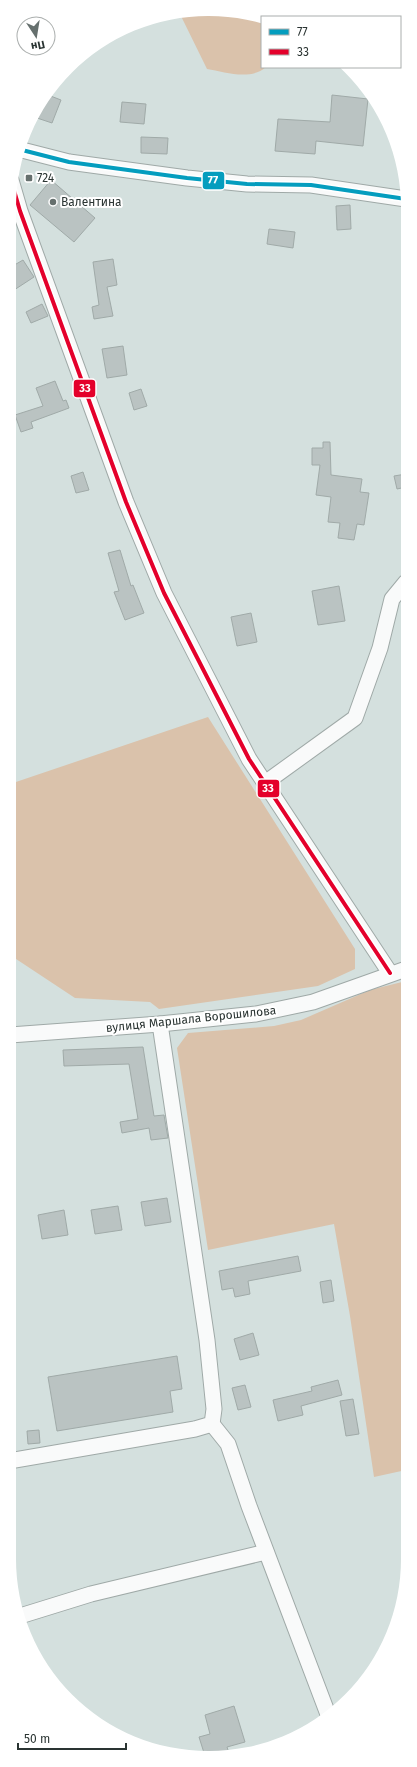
<svg xmlns="http://www.w3.org/2000/svg" width="417" height="1767" viewBox="0 0 417 1767" font-family="'Fira Sans',sans-serif">
  <style>
    .green { fill: #dac2ab }
    .building { fill: #bac3c2; stroke: #a0aaa8 }
    .lines { fill: none; stroke-linecap: round; stroke-linejoin: round }
    .minor-casing { stroke: #9fa9a7; stroke-width: 17 }
    .minor { stroke: #f9fafa; stroke-width: 15 }
    .bus-1-casing { stroke: #fff; stroke-width: 7 }
    .bus-2-casing { stroke: #fff; stroke-width: 7 }
    .bus-1 { stroke: #049dbe; stroke-width: 4 }
    .bus-2 { stroke: #e4002b; stroke-width: 4 }
    .poi-dot { fill: #66706e; stroke: #fff; stroke-width: 1.5 }
    .labels { text-anchor: middle; stroke-width: 4; stroke-linejoin: round; paint-order: stroke }
    .poi-label { font-size: 12px; fill: #2a3432; stroke: #fff; text-anchor: start }
    .street-label { font-size: 12px; fill: #2a3432; stroke: #fff }
    .line-badge { stroke: #fff; stroke-width: 1.5 }
    .badge-label { font-size: 11px; text-anchor: middle; font-weight: bold; fill: #fff }
  </style>
  <rect width="100%" height="100%" fill="#d4e0de"/>
  <!-- green -->
  <g class="green">
    <path d="M 235,11 L 262,19 L 262,67 L 266,67 C 250,81 225,72 207,69 L 180,14 Z"/>
    <polygon points="208,717 355,949 355,969 318,986 159,1009 150,1002 75,998 10,955 10,784"/>
    <polygon points="406,981 406,1470 374,1477 350,1316 334,1224 208,1250 177,1048 188,1033 274,1026 301,1020 370,990"/>
  </g>
  <!-- building -->
  <g class="building">
    <polygon points="48,95 61,100 52,123 34,117 39,106"/>
    <polygon points="332,95 368,99 363,146 316,141 315,154 275,151 278,119 330,122"/>
    <polygon points="122,102 146,104 144,124 120,122"/>
    <polygon points="141,137 168,138 167,154 141,153"/>
    <polygon points="51,180 95,218 74,242 30,205"/>
    <polygon points="350,205 351,229 337,230 336,206"/>
    <polygon points="269,229 295,232 293,248 267,244"/>
    <polygon points="113,259 117,285 107,287 113,316 94,319 92,307 99,305 93,262"/>
    <polygon points="23,260 34,277 11,292 11,267"/>
    <polygon points="42,304 48,316 31,323 26,312"/>
    <polygon points="123,346 127,375 107,378 102,349"/>
    <polygon points="55,381 63,401 66,400 69,408 31,422 33,428 21,432 15,415 43,406 36,388"/>
    <polygon points="141,389 147,406 134,410 129,393"/>
    <polygon points="323,442 330,442 331,475 362,479 360,492 369,493 364,525 357,524 354,540 338,538 340,523 328,522 331,497 316,495 320,465 312,465 312,448 323,448"/>
    <polygon points="83,472 89,490 76,493 71,476"/>
    <polygon points="406,474 406,487 397,489 394,476"/>
    <polygon points="120,550 131,586 133,585 144,613 125,620 114,592 119,591 108,553"/>
    <polygon points="339,586 345,621 318,625 312,591"/>
    <polygon points="251,613 257,642 237,646 231,617"/>
    <polygon points="143,1047 154,1116 164,1115 168,1138 151,1140 149,1128 122,1133 120,1122 138,1119 129,1064 64,1066 63,1050"/>
    <polygon points="167,1198 171,1222 145,1226 141,1202"/>
    <polygon points="118,1206 122,1230 95,1234 91,1210"/>
    <polygon points="64,1210 68,1235 42,1239 38,1215"/>
    <polygon points="298,1256 301,1271 248,1281 250,1294 235,1297 233,1288 222,1290 219,1271"/>
    <polygon points="331,1280 334,1301 323,1303 320,1282"/>
    <polygon points="253,1333 259,1355 240,1360 234,1339"/>
    <polygon points="177,1356 182,1389 170,1391 173,1412 57,1431 48,1377"/>
    <polygon points="338,1380 342,1395 301,1406 303,1415 278,1421 273,1400 312,1391 311,1387"/>
    <polygon points="245,1385 251,1407 238,1410 232,1388"/>
    <polygon points="353,1399 359,1434 346,1436 340,1401"/>
    <polygon points="39,1430 40,1443 28,1444 27,1431"/>
    <polygon points="234,1706 245,1742 227,1747 229,1753 205,1756 199,1737 210,1734 205,1715"/>
  </g>
  <g class="lines">
    <!-- minor casing -->
    <g class="minor-casing">
      <g id="minor">
        <polyline points="22,150 69,162 187,178 247,184 311,185 406,199"/>
        <polyline points="11,180 20,211 126,502 164,593 249,759 390,973"/>
        <polyline points="265,783 355,718 380,648 392,599 406,582"/>
        <polyline points="10,1035 160,1024 256,1014 313,1002 406,969"/>
        <polyline points="212,1424 228,1444 249,1506 329,1717"/>
        <polyline points="9,1461 195,1429 212,1424 214,1409 207,1340 160,1024"/>
        <polyline points="20,1616 91,1594 266,1552"/>
      </g>
    </g>
    <!-- minor -->
    <use href="#minor" class="minor"/>
    <!-- bus-1 casing -->
    <g class="bus-1-casing">
      <polyline id="bus-1" points="22,150 69,162 187,178 247,184 311,185 406,199"/>
    </g>
    <!-- bus-2 casing -->
    <g class="bus-2-casing">
      <polyline id="bus-2" points="11,180 20,211 126,502 164,593 249,759 390,973"/>
    </g>
    <!-- bus-1 -->
    <use href="#bus-1" class="bus-1"/>
    <!-- bus-2 -->
    <use href="#bus-2" class="bus-2"/>
  </g>
  <!-- markers -->
  <g class="poi-dot">
    <rect x="25" y="174" width="8" height="8" rx="2"/>
    <circle cx="53" cy="202" r="4"/>
  </g>
  <g class="labels">
    <!-- poi labels -->
    <g class="poi-label">
      <text x="37" y="182">724</text>
      <text x="61" y="206">Валентина</text>
    </g>
    <!-- street labels -->
    <g class="street-label">
      <text transform="translate(191 1019) rotate(-6)" y="4">вулиця Маршала Ворошилова</text>
    </g>
  </g>
  <!-- crop -->
  <path d="M0 0H417V1767H0ZM208 16H209A192 192 0 0 1 401 208V1559A192 192 0 0 1 209 1751H208A192 192 0 0 1 16 1559V208A192 192 0 0 1 208 16Z" fill="#fff" fill-rule="evenodd"/>
  <g class="line-badge">
    <rect x="202" y="171" width="23" height="19" rx="4" fill="#049dbe"/>
    <rect x="73" y="379" width="23" height="19" rx="4" fill="#e4002b"/>
    <rect x="257" y="779" width="23" height="19" rx="4" fill="#e4002b"/>
  </g>
  <g class="badge-label">
    <text x="213" y="184">77</text>
    <text x="85" y="392">33</text>
    <text x="268" y="792">33</text>
  </g>
  <!-- legend -->
  <rect x="261" y="16" width="140" height="52" fill="#ffffff" stroke="#aaaead"/>
  <rect x="269" y="29" width="20" height="6" fill="#049dbe" stroke="#aaaead"/>
  <text x="297" y="36" font-size="12" fill="#2a3432">77</text>
  <rect x="269" y="49" width="20" height="6" fill="#e4002b" stroke="#aaaead"/>
  <text x="297" y="56" font-size="12" fill="#2a3432">33</text>
  <!-- north arrow -->
  <g transform="translate(36 36) rotate(168)"><circle r="19" fill="#ffffff" stroke="#aaaead"/>
  <path d="M0-3L7 15L0 10L-7 15Z" fill="#66706e"/>
  <text y="-6" font-size="11" font-weight="bold" text-anchor="middle" fill="#2a3432">Пн</text>
  </g>
  <!-- scale -->
  <path d="M18 1743v6h108v-6" fill="none" stroke="#2a3432" stroke-width="2"/>
  <text x="24" y="1743" font-size="12" fill="#2a3432" stroke="#ffffff" stroke-width="3" paint-order="stroke">50 m</text>
</svg>
